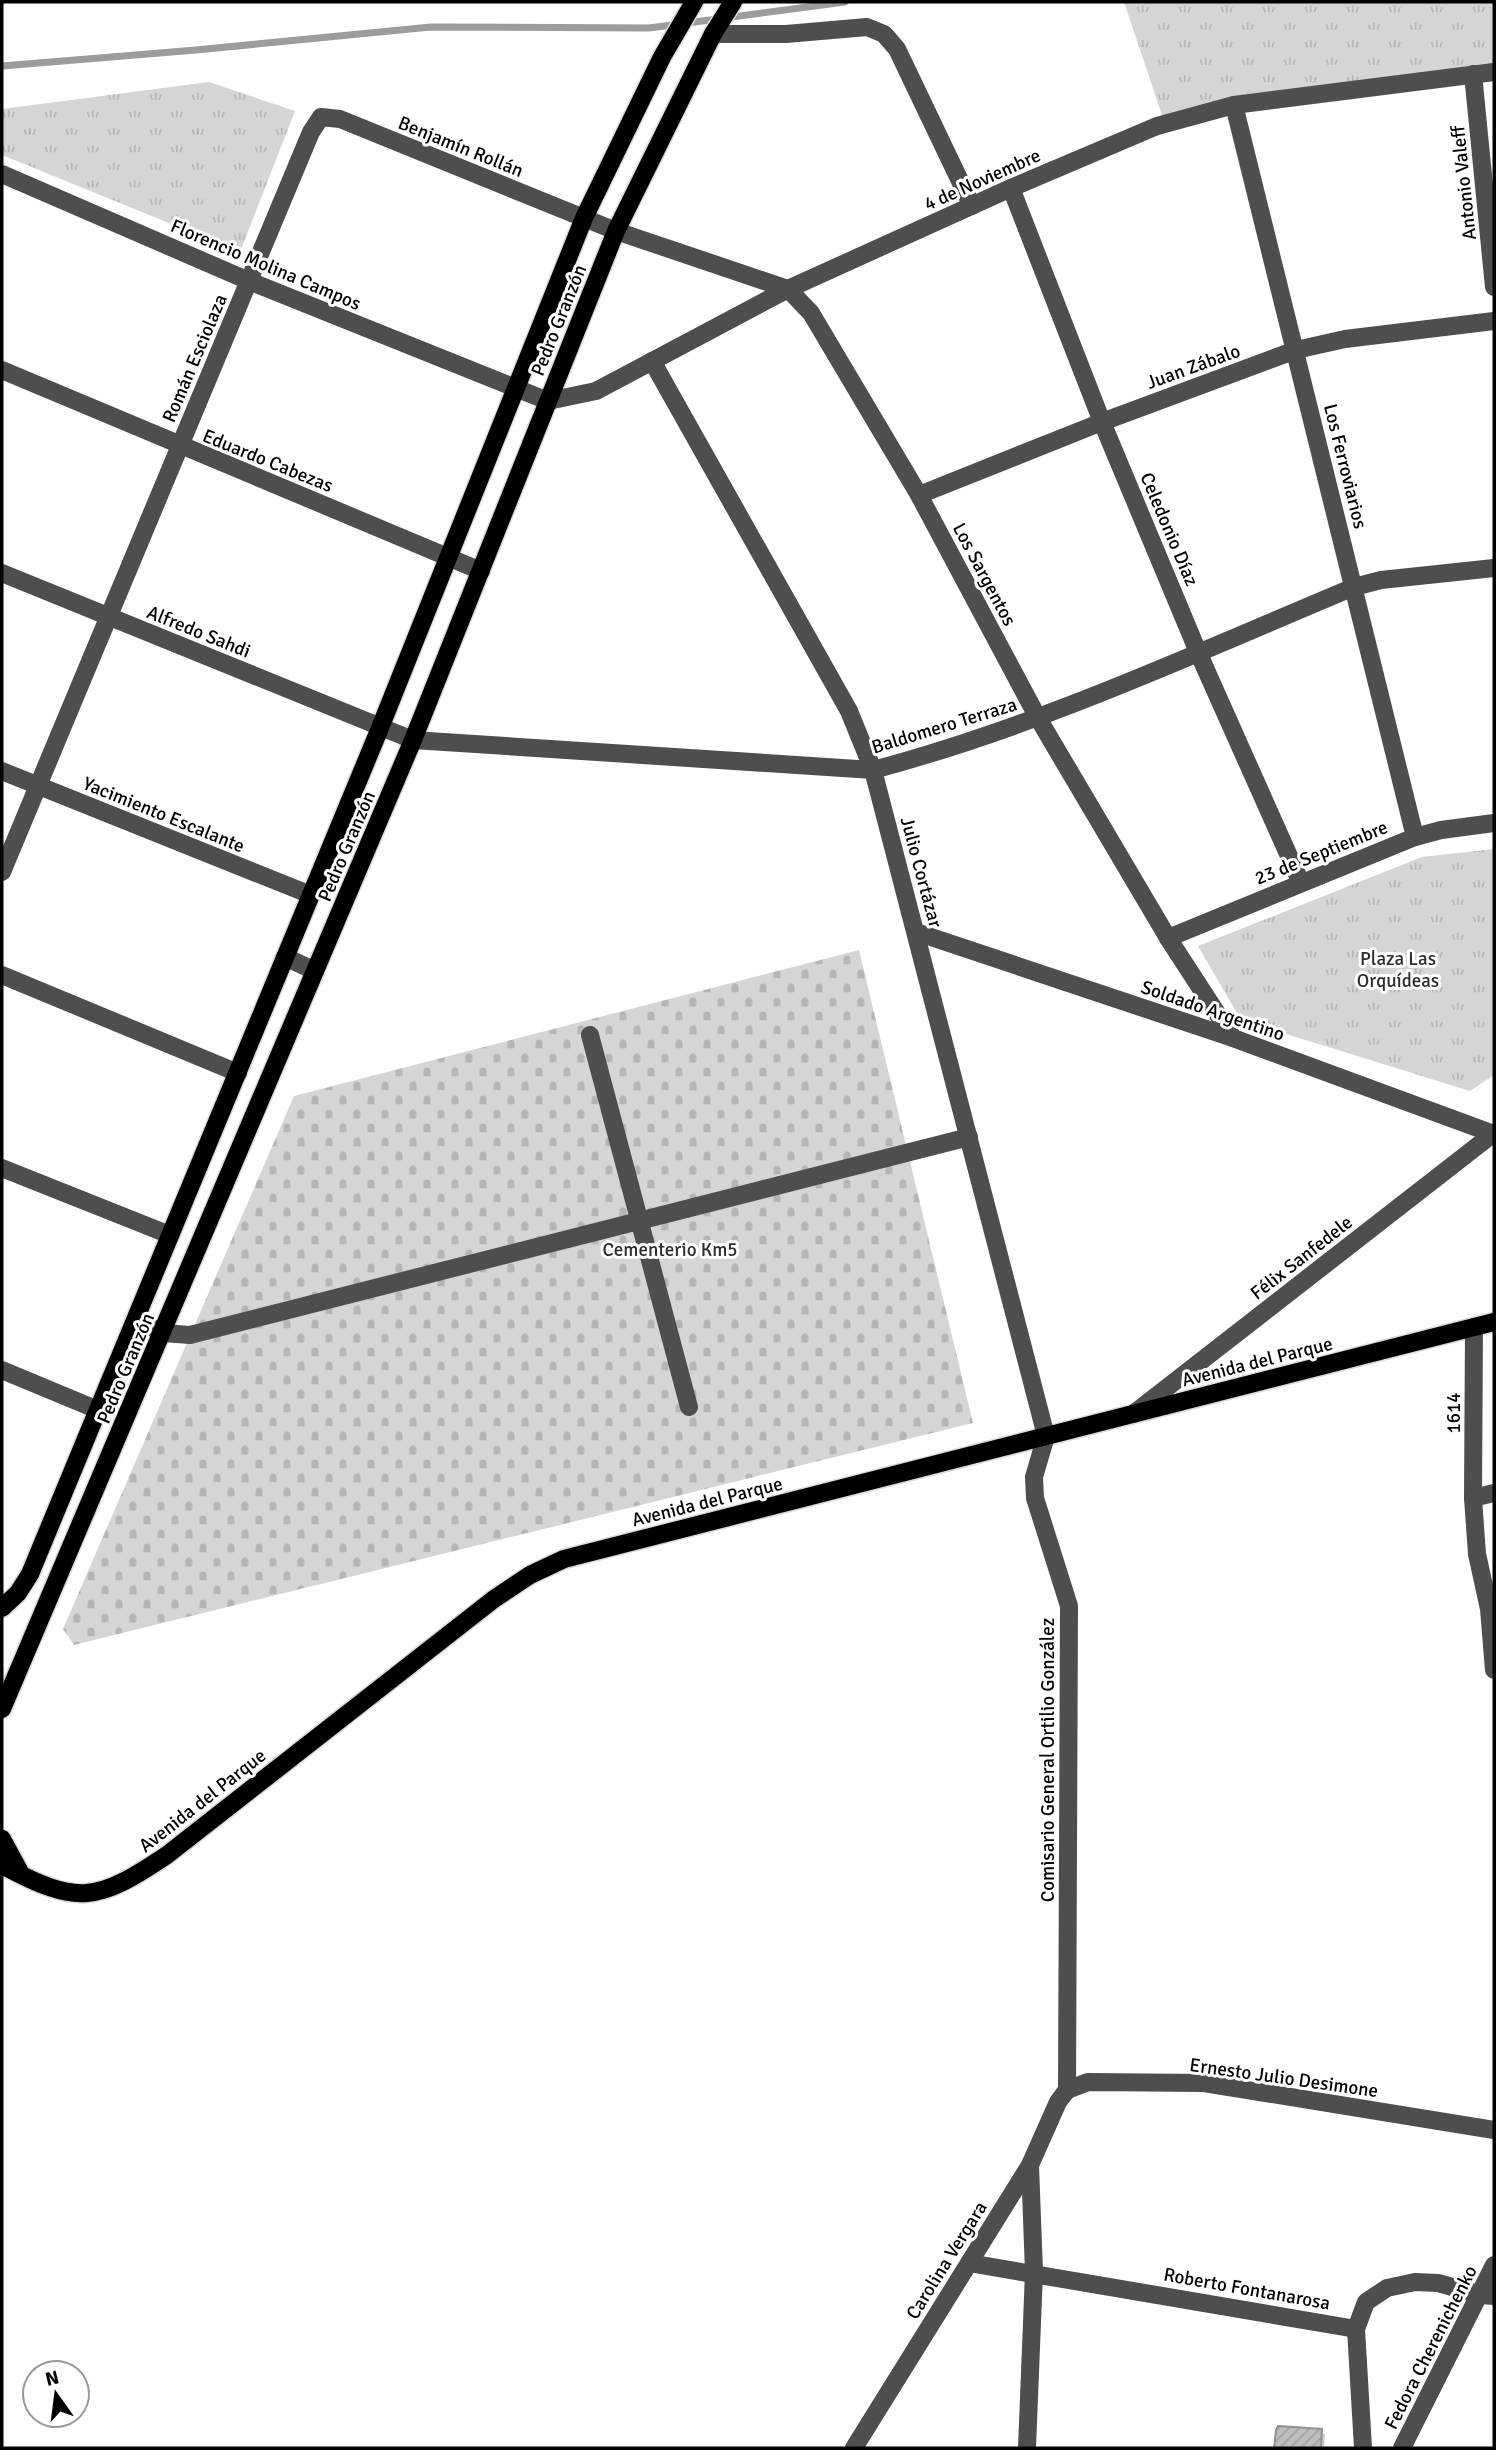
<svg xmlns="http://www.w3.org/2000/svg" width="1496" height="2450" viewBox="0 0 1496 2450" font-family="Signika,sans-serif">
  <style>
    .cemetery { fill: url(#cemetery-stones) }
    .park { fill: url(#park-tufts) }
    .shadow { fill: #0003 }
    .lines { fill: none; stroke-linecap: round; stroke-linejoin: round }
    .stream { stroke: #9c9c9c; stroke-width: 7 }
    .building { fill: url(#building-hatch); stroke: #929292; stroke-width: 2 }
    .major-casing { stroke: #dbdbdb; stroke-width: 21 }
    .minor { stroke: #4e4e4e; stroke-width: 18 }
    .major { stroke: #000; stroke-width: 18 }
    .labels { text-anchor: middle; stroke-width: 6; stroke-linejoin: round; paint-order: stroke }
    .street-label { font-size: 19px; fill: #000; stroke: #fff }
    .park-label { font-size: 19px; fill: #2c2c2c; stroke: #fff }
  </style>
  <defs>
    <pattern id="cemetery-stones" width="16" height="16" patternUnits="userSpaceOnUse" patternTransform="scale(1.75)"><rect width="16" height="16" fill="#d5d5d5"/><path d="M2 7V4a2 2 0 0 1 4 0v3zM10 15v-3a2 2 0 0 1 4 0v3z" fill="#b5b5b5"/></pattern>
    <pattern id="park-tufts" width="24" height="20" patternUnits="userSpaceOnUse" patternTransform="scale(1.75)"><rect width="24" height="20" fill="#d5d5d5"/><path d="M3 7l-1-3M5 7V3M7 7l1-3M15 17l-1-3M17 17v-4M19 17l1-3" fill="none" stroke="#b5b5b5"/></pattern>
    <pattern id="building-hatch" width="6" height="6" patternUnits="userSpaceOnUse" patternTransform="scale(1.75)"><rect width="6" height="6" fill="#bebebe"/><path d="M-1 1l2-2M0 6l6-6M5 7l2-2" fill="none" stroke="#a2a2a2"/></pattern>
  </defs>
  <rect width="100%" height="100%" fill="#fff"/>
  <!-- cemetery -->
  <polygon class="cemetery" points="859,950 973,1423 74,1645 63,1629 294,1096"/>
  <!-- park -->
  <g class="park">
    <polygon points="1124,2 1494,2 1494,66 1164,121"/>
    <polygon points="209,82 295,111 240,252 2,155 2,109"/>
    <polygon points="1494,849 1494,1075 1470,1091 1241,1020 1198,946 1422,857"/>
  </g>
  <!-- shadow -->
  <polygon class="shadow" points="1277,2431 1321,2431 1325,2435 1324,2448 1276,2448"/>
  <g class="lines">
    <!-- stream -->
    <polyline class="stream" points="2,66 196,50 431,27 649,28 845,2"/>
  </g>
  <!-- building -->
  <polygon class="building" points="1278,2426 1322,2429 1321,2448 1274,2448 1276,2430"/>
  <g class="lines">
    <!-- major casing -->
    <g class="major-casing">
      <g id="major">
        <polyline points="2,1608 18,1593 30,1574 380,728 584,218 662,57 694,2"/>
        <polyline points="2,1709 413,740 616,231 713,34 733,2"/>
        <polyline points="2,1839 21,1874"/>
        <path d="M 2,1865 C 78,1906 97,1902 167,1855 L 494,1599 L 530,1575 L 564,1559 L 1494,1322"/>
      </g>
    </g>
    <!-- minor -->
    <g class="minor">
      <polyline points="713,34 786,34 867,27 884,34 897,49 972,206"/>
      <polyline points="1473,74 1494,287"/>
      <polyline points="1234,105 1415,837"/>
      <polyline points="2,174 249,281 548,401 596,391 788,289 1011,188 1157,126 1234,105 1494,72"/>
      <polyline points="1011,188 1102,422 1198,652 1301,883"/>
      <polyline points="652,361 849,711 873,770 1046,1436 1034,1477 1035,1498 1069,1606 1067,2090"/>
      <polyline points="2,370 481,571"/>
      <polyline points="919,495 1102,422 1296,350 1345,339 1494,321"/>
      <path d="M 2,573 L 413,740 L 873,770 C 1039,726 1196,653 1354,587 L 1381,580 L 1494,568"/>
      <polyline points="2,771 311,895"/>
      <polyline points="2,872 311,132 321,117 340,119 616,231 788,289 811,313 919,495 1038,718 1168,938 1233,1038"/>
      <polyline points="916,932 1233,1038 1494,1134"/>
      <polyline points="1168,938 1415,837 1441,830 1494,823"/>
      <polyline points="285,957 315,971"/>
      <polyline points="2,975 238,1073"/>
      <polyline points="590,1035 689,1407"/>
      <polyline points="2,1168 170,1235"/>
      <polyline points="136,1319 163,1333 190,1335 969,1137"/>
      <polyline points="1474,1327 1473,1498 1477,1554 1489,1609 1494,1670"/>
      <polyline points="2,1370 98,1410"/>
      <polyline points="1133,1414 1494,1133"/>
      <polyline points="1473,1498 1494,1493"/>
      <polyline points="1067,2090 1088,2082 1204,2083 1494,2130"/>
      <polyline points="969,2263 1356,2329"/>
      <polyline points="854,2448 1030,2165 1058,2102 1067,2090"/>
      <polyline points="1027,2448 1034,2272 1030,2165"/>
      <polyline points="1363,2448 1356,2329 1366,2302 1387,2288 1415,2282 1438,2283 1481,2295 1494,2296"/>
      <polyline points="1402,2448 1494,2265"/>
    </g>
    <!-- major -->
    <use href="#major" class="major"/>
  </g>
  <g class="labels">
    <!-- street labels -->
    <g class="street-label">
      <text transform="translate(461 146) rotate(22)" y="7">Benjamín Rollán</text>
      <text transform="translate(982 179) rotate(-24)" y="7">4 de Noviembre</text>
      <text transform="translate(1463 183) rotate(-96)" y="7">Antonio Valeff</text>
      <text transform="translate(266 264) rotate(23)" y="7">Florencio Molina Campos</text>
      <text transform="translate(558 320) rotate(-68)" y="7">Pedro Granzón</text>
      <text transform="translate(194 358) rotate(-67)" y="7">Román Esciolaza</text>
      <text transform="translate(1193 366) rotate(-20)" y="7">Juan Zábalo</text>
      <text transform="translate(268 460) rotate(22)" y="7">Eduardo Cabezas</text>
      <text transform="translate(1346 466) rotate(76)" y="7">Los Ferroviarios</text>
      <text transform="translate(1170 529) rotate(67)" y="7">Celedonio Díaz</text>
      <text transform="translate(985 574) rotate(62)" y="7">Los Sargentos</text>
      <text transform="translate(199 631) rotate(22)" y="7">Alfredo Sahdi</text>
      <text transform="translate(944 725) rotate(-17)" y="7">Baldomero Terraza</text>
      <text transform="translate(164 814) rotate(22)" y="7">Yacimiento Escalante</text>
      <text transform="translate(346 846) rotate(-67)" y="7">Pedro Granzón</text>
      <text transform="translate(1321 852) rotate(-22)" y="7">23 de Septiembre</text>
      <text transform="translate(922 872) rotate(75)" y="7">Julio Cortázar</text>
      <text transform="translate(1213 1010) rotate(19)" y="7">Soldado Argentino</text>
      <text transform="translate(1301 1257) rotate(-38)" y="7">Félix Sanfedele</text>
      <text transform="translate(1257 1361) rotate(-14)" y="7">Avenida del Parque</text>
      <text transform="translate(125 1368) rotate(-67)" y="7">Pedro Granzón</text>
      <text transform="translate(1453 1413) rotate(-90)" y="7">1614</text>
      <text transform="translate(707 1501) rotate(-14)" y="7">Avenida del Parque</text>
      <text transform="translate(1047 1760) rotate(-90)" y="7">Comisario General Ortilio González</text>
      <text transform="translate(202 1800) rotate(-38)" y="7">Avenida del Parque</text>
      <text transform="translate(1284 2077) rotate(8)" y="7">Ernesto Julio Desimone</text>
      <text transform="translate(946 2260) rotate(-58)" y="7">Carolina Vergara</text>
      <text transform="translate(1247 2288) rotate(10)" y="7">Roberto Fontanarosa</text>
      <text transform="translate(1430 2347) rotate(-63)" y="7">Fedora Cherenichenko</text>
    </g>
    <!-- park labels -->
    <g class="park-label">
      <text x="1398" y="965">Plaza Las<tspan x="1398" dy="22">Orquídeas</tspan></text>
      <text x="670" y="1256">Cementerio Km5</text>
    </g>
  </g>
  <!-- border -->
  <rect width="1496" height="2450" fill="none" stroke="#000000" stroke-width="7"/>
  <!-- north arrow -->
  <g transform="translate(56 2394) rotate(346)"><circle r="33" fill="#ffffff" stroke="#999999" stroke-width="2"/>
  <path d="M0-5L12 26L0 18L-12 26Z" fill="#000000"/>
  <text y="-10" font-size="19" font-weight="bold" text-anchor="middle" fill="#000000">N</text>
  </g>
</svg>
